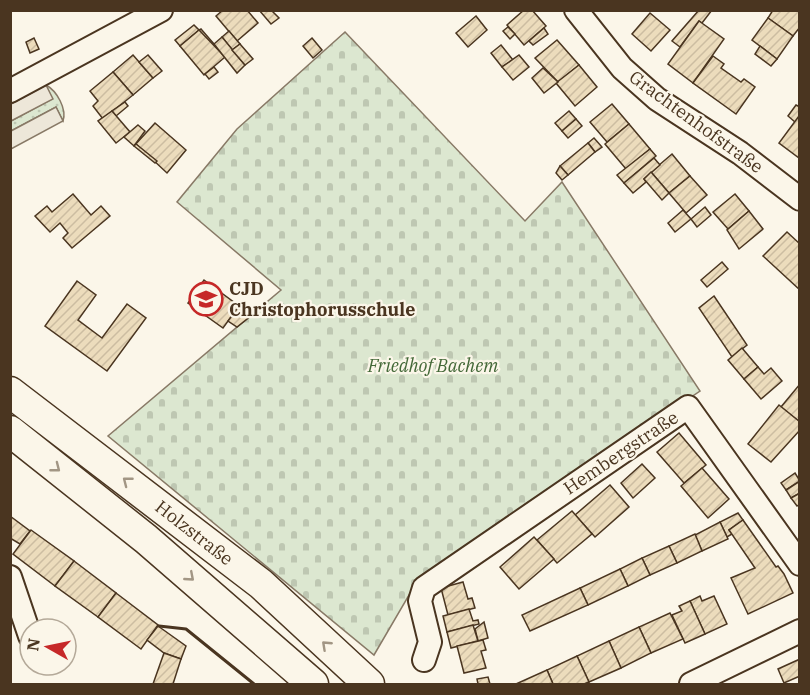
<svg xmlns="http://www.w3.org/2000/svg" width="810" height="695" viewBox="0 0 810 695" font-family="'IBM Plex Serif',serif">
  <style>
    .grass { fill: url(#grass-dots); stroke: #887966; stroke-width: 1.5 }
    .cemetery { fill: url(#cemetery-stones); stroke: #887966; stroke-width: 1.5 }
    .parking { fill: #ede7d9; stroke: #887966; stroke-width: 1.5 }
    .building { fill: url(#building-hatch); stroke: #4a3520; stroke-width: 1.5 }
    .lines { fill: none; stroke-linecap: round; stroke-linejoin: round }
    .minor-casing { stroke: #4a3520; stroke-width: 26 }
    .major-casing { stroke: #4a3520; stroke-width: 33 }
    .minor { stroke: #fbf6e9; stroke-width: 22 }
    .major { stroke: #fbf6e9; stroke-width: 30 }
    .wall { stroke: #4a3520; stroke-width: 3 }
    .oneway { stroke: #a29684 }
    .labels { text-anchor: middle; stroke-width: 4.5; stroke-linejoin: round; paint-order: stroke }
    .street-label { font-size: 18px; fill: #4a3520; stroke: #fbf6e9 }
    .poi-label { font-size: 18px; font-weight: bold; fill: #4a3520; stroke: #fbf6e9; text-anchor: start }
    .park-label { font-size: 18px; font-style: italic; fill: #436837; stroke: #fbf6e9 }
  </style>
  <defs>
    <pattern id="grass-dots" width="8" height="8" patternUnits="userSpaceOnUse" patternTransform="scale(1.5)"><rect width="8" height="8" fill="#dce7d0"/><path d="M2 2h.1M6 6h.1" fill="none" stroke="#bec7b2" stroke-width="1.8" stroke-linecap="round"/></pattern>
    <pattern id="cemetery-stones" width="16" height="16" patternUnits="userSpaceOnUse" patternTransform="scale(1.5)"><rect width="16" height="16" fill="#dce7d0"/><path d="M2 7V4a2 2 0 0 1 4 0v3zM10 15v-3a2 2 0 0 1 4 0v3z" fill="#bec7b2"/></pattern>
    <pattern id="building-hatch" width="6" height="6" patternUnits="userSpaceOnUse" patternTransform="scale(1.5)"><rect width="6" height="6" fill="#ecdcbc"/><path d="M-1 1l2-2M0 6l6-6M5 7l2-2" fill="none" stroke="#ccbda1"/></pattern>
  </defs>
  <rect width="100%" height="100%" fill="#fbf6e9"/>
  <!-- grass -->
  <path class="grass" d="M 46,85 C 57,91 67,109 63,121 L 56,107 L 11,131 L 11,121 L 52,99 Z"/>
  <!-- cemetery -->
  <polygon class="cemetery" points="345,32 525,221 562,182 700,391 426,575 416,583 374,655 108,436 281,290 177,202 237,129"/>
  <!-- parking -->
  <g class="parking">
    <polygon points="46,85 53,99 11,121 11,104"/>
    <polygon points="56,107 63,121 11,149 11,131"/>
  </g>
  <!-- building -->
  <g class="building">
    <polygon points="223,10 247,10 258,23 237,41 216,16"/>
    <polygon points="259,10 271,10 279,18 271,24"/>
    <polygon points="524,10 532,10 546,26 524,45 507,25"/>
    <polygon points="699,10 712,10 702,23 699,21 680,47 672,41"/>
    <polygon points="773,10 800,10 800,27 793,36 768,18"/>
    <polygon points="650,13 670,30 651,51 632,34"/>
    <polygon points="476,16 487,30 468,47 456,33"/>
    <polygon points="768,18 793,36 777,59 752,40"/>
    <polygon points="699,21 724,39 693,83 668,64"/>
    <polygon points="194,25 199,30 180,46 175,40"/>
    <polygon points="508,27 515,34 510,39 503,31"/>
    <polygon points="544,28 548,34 533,45 529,41"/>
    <polygon points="201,29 214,44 212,46 199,30"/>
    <polygon points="199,30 225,57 204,75 180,46"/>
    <polygon points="229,31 240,44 232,50 222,37"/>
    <polygon points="222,37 245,65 237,73 214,44"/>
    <polygon points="34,38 39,49 30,53 26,42"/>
    <polygon points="312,38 322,50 313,58 303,46"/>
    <polygon points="557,40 579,65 558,82 535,58"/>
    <polygon points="240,44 253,59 245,65 232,50"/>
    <polygon points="501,45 513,60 502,67 491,53"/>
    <polygon points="760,46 777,59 771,66 755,54"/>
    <polygon points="133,55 153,78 133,95 113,72"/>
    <polygon points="148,55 162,71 153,78 139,62"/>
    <polygon points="519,55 529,67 513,80 502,67"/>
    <polygon points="713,56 724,64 721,68 741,82 744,79 755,87 736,114 693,83"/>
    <polygon points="579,65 597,87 575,106 556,83"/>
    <polygon points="214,67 218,72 209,79 205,74"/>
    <polygon points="543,68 558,82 544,93 532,78"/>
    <polygon points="113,72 133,95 103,119 93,106 98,101 90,91"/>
    <polygon points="125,102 128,106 116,116 112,111"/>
    <polygon points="612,104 629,124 607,142 590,122"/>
    <polygon points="796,105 800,107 800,117 795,122 788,116"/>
    <polygon points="112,111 130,132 116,143 98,121"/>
    <polygon points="569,111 576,119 562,131 555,123"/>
    <polygon points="799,116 800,157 799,158 779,143"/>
    <polygon points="576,119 582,126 568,138 562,131"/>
    <polygon points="155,123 186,150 167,173 136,144 134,146"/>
    <polygon points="629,124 650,149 626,169 605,144"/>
    <polygon points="138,125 145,131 134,146 124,137"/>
    <polygon points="594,138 602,147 595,152 588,143"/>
    <polygon points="588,143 595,152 568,175 560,166"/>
    <polygon points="136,144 157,161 155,163 134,146"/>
    <polygon points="650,149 656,156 624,183 617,175"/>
    <polygon points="672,154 690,176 669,193 651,172"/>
    <polygon points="654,158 660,165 644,179 646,182 633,193 624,183"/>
    <polygon points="560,166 568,175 562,180 556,173"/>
    <polygon points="651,172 669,193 662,200 644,179"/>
    <polygon points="690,176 707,195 686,213 669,193"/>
    <polygon points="73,194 91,215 101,206 110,216 72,248 63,238 68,233 60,223 50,232 35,216 47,206 52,212"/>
    <polygon points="735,194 749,211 728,229 713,212"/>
    <polygon points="705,207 711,215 697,227 691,219"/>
    <polygon points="683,210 691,219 675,232 668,223"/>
    <polygon points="749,211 763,229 739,249 727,230"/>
    <polygon points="787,232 800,244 800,290 763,256"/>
    <polygon points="722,262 728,269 707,287 701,280"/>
    <polygon points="204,280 239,306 223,328 188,303"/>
    <polygon points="77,281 96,295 78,320 102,338 127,304 146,318 107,371 45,326"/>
    <polygon points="714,296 747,345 732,357 699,308"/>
    <polygon points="239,306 252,315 237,327 228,321"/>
    <polygon points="742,348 758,367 744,379 728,360"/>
    <polygon points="758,367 764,374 771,368 782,381 761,399 744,379"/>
    <polygon points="800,384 800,422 781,407"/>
    <polygon points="779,405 800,422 800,430 771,462 748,444"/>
    <polygon points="679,433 706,465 684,483 657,452"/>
    <polygon points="642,464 655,478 633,498 621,483"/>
    <polygon points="702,468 729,499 708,518 681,486"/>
    <polygon points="795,473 800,481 786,490 781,483"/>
    <polygon points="800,481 800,493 791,498 786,490"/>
    <polygon points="610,485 629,507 595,537 575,515"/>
    <polygon points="800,493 800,504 797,506 791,498"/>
    <polygon points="572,511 592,534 557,563 537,540"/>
    <polygon points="738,513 743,520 729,530 732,534 727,537 720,522"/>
    <polygon points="10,516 30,531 20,544 10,538"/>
    <polygon points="743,520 776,567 778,566 784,574 793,593 748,614 731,578 755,568 729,530"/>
    <polygon points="720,522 728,539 702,551 695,535"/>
    <polygon points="31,530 74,561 55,586 13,554"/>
    <polygon points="695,534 702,551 677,563 669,546"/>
    <polygon points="534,537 554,559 519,589 500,567"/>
    <polygon points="669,546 677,563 650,575 642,558"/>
    <polygon points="642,558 650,575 628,586 620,569"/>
    <polygon points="74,561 116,593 98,617 55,586"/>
    <polygon points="620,569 628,586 588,605 580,588"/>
    <polygon points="463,582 468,599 472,598 475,608 448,615 441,588"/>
    <polygon points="580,588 588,605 530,631 522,615"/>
    <polygon points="116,593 158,625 141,649 98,617"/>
    <polygon points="700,596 702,601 714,596 727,624 705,634 690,601"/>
    <polygon points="690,601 705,634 685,643 672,615 682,611 679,606"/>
    <polygon points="469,609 473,621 478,620 479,624 447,632 443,616"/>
    <polygon points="670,613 683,639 651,653 639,627"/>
    <polygon points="484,622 488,638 478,641 475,629"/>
    <polygon points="473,625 478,641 451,648 447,632"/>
    <polygon points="158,626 186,646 181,659 164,653 147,640"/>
    <polygon points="639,627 651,653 621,668 609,641"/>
    <polygon points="483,640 486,650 481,651 486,668 464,673 457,646"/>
    <polygon points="609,641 621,668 589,682 577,656"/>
    <polygon points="164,653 181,659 173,684 153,684"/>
    <polygon points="577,656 589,682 584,684 553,684 547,670"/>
    <polygon points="800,659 800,676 784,683 778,669"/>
    <polygon points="547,670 553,684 516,684"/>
    <polygon points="488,677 490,684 478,684 477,679"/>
  </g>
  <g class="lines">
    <!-- minor casing -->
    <g class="minor-casing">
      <g id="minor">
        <polyline points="576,10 622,68 657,99 740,153 800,199"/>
        <polyline points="10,91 161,10"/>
        <polyline points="10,577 30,636"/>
        <polyline points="424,660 430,642 420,601 424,588 688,407 800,564"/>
        <polyline points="691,684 800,631"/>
      </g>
    </g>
    <!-- major casing -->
    <g class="major-casing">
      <g id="major">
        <polyline points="10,392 261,584 369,684"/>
        <polyline points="10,431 146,539 313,684"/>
      </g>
    </g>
    <!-- minor -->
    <use href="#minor" class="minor"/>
    <!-- major -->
    <use href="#major" class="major"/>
    <!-- wall -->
    <polyline class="wall" points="159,626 186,629 254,684"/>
  </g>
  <!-- one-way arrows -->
  <defs><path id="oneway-chevron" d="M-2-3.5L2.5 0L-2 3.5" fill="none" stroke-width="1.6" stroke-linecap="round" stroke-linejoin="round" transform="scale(1.5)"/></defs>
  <g class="oneway">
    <use href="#oneway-chevron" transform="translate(56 468) rotate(38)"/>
    <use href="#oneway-chevron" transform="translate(127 481) rotate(-142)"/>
    <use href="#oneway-chevron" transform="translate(190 577) rotate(41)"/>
    <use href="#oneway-chevron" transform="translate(326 645) rotate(-137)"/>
  </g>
  <!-- icons -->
  <defs>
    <g id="school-ring" transform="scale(1.725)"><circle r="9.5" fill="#fbf6e9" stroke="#c62828" stroke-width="1.5"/><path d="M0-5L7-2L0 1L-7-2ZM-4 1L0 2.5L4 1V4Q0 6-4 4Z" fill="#c62828"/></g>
  </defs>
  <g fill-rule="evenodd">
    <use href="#school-ring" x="206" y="299"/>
  </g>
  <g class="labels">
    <!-- street labels -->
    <g class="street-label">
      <text transform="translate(696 122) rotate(36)" y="6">Grachtenhofstraße</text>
      <text transform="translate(621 453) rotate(-34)" y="6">Hembergstraße</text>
      <text transform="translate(194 533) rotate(38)" y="6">Holzstraße</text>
    </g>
    <!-- poi labels -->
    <g class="poi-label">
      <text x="229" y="295">CJD<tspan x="229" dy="21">Christophorusschule</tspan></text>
    </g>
    <!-- park labels -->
    <g class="park-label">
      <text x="433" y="372">Friedhof Bachem</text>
    </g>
  </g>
  <!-- border -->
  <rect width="810" height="695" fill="none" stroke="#4a3520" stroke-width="24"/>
  <!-- north arrow -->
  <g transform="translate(48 647) rotate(279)"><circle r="28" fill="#fbf6e9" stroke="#b4a999" stroke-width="1.5"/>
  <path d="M0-4.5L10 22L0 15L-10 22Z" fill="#c62828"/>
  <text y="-9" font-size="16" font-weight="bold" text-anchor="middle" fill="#4a3520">N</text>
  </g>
</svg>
